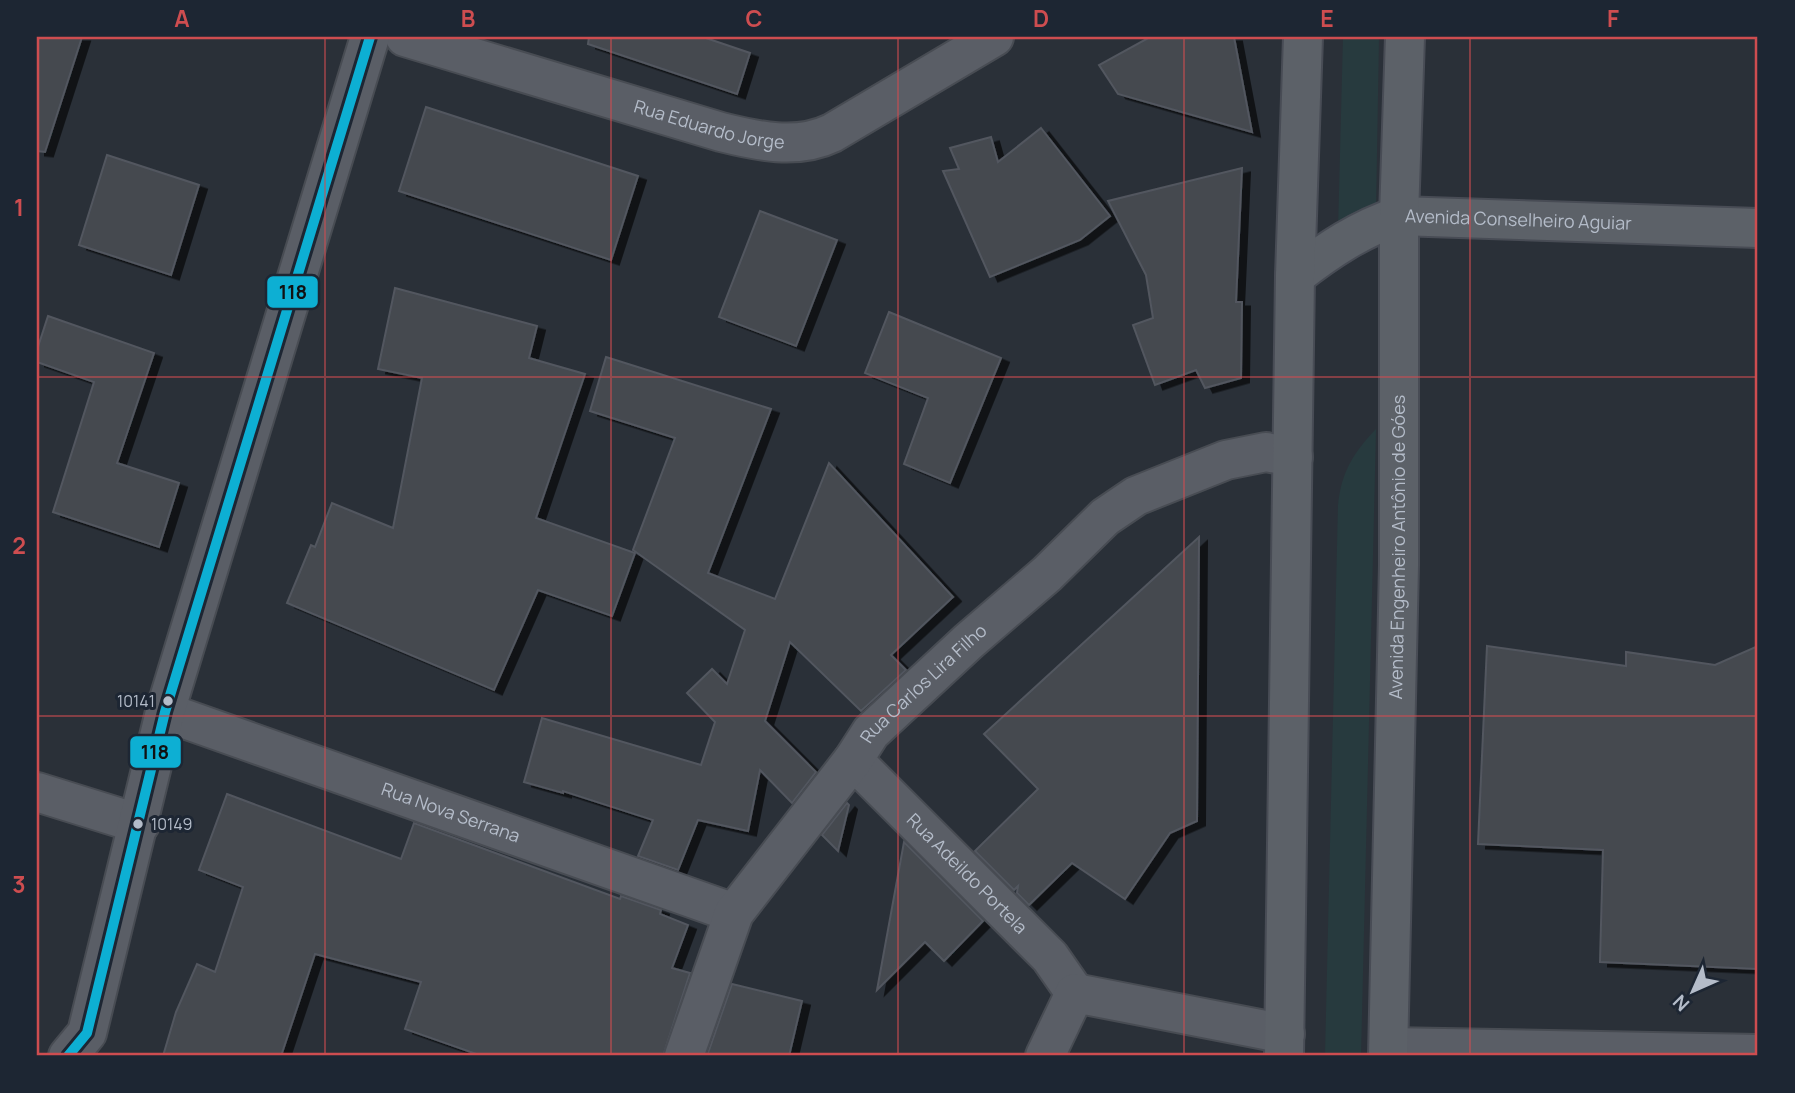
<svg xmlns="http://www.w3.org/2000/svg" width="1795" height="1093" viewBox="0 0 1795 1093" font-family="Manrope,sans-serif">
  <style>
    .green { fill: #273a3e }
    .building { fill: #444950; stroke: #52575f; stroke-width: 2; filter: url(#shadow) }
    .lines { fill: none; stroke-linecap: round; stroke-linejoin: round }
    .minor-casing { stroke: #484c53; stroke-width: 42 }
    .major-casing { stroke: #484c55; stroke-width: 42 }
    .minor { stroke: #5a5e66; stroke-width: 38 }
    .major { stroke: #5c6168; stroke-width: 38 }
    .bus-1-casing { stroke: #1d2633; stroke-width: 16 }
    .bus-1 { stroke: #0dafd3; stroke-width: 10 }
    .grid { fill: none; stroke: #ce4d50; stroke-width: 2; stroke-opacity: 0.55 }
    .bus-dot { fill: #b4bcc9; stroke: #1d2633; stroke-width: 2.5 }
    .labels { text-anchor: middle; stroke-width: 6; stroke-linejoin: round; paint-order: stroke }
    .bus-label { font-size: 16px; fill: #b4bcc9; stroke: #1d2633; text-anchor: end }
    .street-label { font-size: 18px; fill: #b4bcc9; stroke: #1d2633 }
    .line-badge { stroke: #1d2633; stroke-width: 2.5 }
    .pale-badge-label { font-size: 19px; text-anchor: middle; font-weight: bold; fill: #111 }
    .neatline { fill: none; stroke: #ce4d50; stroke-width: 2.5 }
    .grid-label { font-size: 23px; text-anchor: middle; font-weight: bold; fill: #ce4d50 }
  </style>
  <defs>
    <filter id="shadow"><feDropShadow dx="8" dy="4.5" stdDeviation="0" flood-color="#0009"/></filter>
  </defs>
  <rect width="100%" height="100%" fill="#2a3038"/>
  <!-- green -->
  <g class="green">
    <polygon points="1343,37 1379,37 1376,209 1338,231"/>
    <path d="M 1376,429 L 1361,1056 L 1325,1056 L 1338,505 C 1341,472 1354,452 1376,429 Z"/>
  </g>
  <!-- building -->
  <g class="building">
    <polygon points="37,37 82,37 45,152 37,151"/>
    <polygon points="589,37 703,37 750,53 737,94 588,44"/>
    <polygon points="1150,37 1234,37 1252,132 1118,94 1099,65"/>
    <polygon points="426,107 638,176 611,260 399,191"/>
    <polygon points="1041,128 1110,216 1080,240 990,277 943,171 959,169 950,148 991,137 998,162"/>
    <polygon points="107,155 199,185 171,275 79,245"/>
    <polygon points="1242,168 1236,302 1242,302 1241,378 1205,388 1196,370 1155,385 1133,325 1153,318 1146,275 1108,201"/>
    <polygon points="760,211 837,240 796,346 719,317"/>
    <polygon points="395,288 537,326 529,358 585,374 536,518 635,553 612,616 538,590 494,690 287,603 311,545 315,547 332,503 393,528 422,378 378,369"/>
    <polygon points="889,312 1001,358 950,483 904,464 928,398 865,373"/>
    <polygon points="48,316 154,353 117,463 179,483 159,547 53,512 94,382 37,362 37,350"/>
    <polygon points="606,357 771,409 708,573 775,599 829,463 953,597 891,655 906,670 861,711 790,642 765,721 816,772 792,803 760,770 748,831 698,820 678,870 638,856 653,820 563,791 563,793 524,782 542,718 701,765 715,722 687,693 712,669 727,684 745,630 633,550 675,438 590,411"/>
    <polygon points="1199,537 1197,821 1170,833 1125,899 1072,863 1029,905 1017,893 1018,886 1014,890 975,851 1038,789 984,734"/>
    <polygon points="1487,646 1626,666 1626,652 1715,665 1758,646 1758,969 1600,962 1603,850 1478,844"/>
    <polygon points="227,794 401,859 414,823 620,899 621,896 661,910 660,914 688,925 672,968 690,973 663,1056 482,1056 405,1029 421,982 315,954 281,1056 163,1056 176,1012 197,964 215,972 243,887 199,870"/>
    <polygon points="847,803 849,805 838,851 822,835"/>
    <polygon points="904,842 983,921 944,961 925,942 877,990"/>
    <polygon points="732,984 802,1001 789,1056 707,1056"/>
  </g>
  <g class="lines">
    <!-- minor casing -->
    <g class="minor-casing">
      <g id="minor">
        <path id="s1" d="M 405,37 L 721,132 C 757,141 797,150 832,133 L 994,37"/>
        <path id="s2" d="M 165,712 L 734,913"/>
        <path id="s3" d="M 853,760 L 1050,957 L 1075,993"/>
        <polyline points="37,792 140,824"/>
        <polyline points="1389,1047 1758,1054"/>
        <polyline points="68,1056 87,1033 165,712 370,37"/>
        <path id="s4" d="M 684,1056 L 734,913 L 853,760 L 871,732 L 969,641 L 1047,574 L 1105,517 L 1136,496 L 1226,460 L 1266,452 L 1293,457"/>
        <polyline points="1045,1056 1075,993 1285,1034"/>
      </g>
    </g>
    <!-- major casing -->
    <g class="major-casing">
      <g id="major">
        <path id="s5" d="M 1295,276 C 1328,250 1360,229 1399,216 L 1758,228"/>
        <polyline points="1284,1056 1295,276 1303,37"/>
        <path id="s6" d="M 1388,1056 L 1399,565 L 1399,216 L 1405,37"/>
      </g>
    </g>
    <!-- minor -->
    <use href="#minor" class="minor"/>
    <!-- major -->
    <use href="#major" class="major"/>
    <!-- bus-1 casing -->
    <g class="bus-1-casing">
      <polyline id="bus-1" points="68,1056 87,1033 165,712 370,37"/>
    </g>
    <!-- bus-1 -->
    <use href="#bus-1" class="bus-1"/>
  </g>
  <!-- grid -->
  <path class="grid" d="M 325,37 L 325,1056M 611,37 L 611,1056M 898,37 L 898,1056M 1184,37 L 1184,1056M 1470,37 L 1470,1056M 37,377 L 1758,377M 37,716 L 1758,716"/>
  <!-- markers -->
  <g class="bus-dot">
    <circle cx="168" cy="701" r="6"/>
    <circle cx="138" cy="824" r="6"/>
  </g>
  <g class="labels">
    <!-- bus labels -->
    <g class="bus-label">
      <text x="155" y="707">10141</text>
      <text x="151" y="830" text-anchor="start">10149</text>
    </g>
    <!-- street labels -->
    <g class="street-label">
      <text dy="6" stroke="none"><textPath href="#s1" startOffset="317">Rua Eduardo Jorge</textPath></text>
      <text dy="6" stroke="none"><textPath href="#s5" startOffset="240">Avenida Conselheiro Aguiar</textPath></text>
      <text dy="6" stroke="none"><textPath href="#s6" startOffset="509">Avenida Engenheiro Antônio de Góes</textPath></text>
      <text dy="6" stroke="none"><textPath href="#s4" startOffset="450">Rua Carlos Lira Filho</textPath></text>
      <text dy="6" stroke="none"><textPath href="#s2" startOffset="303">Rua Nova Serrana</textPath></text>
      <text dy="6" stroke="none"><textPath href="#s3" startOffset="161">Rua Adeildo Portela</textPath></text>
    </g>
  </g>
  <g class="line-badge">
    <rect x="266" y="275" width="53" height="34" rx="7" fill="#0dafd3"/>
    <rect x="129" y="735" width="53" height="34" rx="7" fill="#0dafd3"/>
  </g>
  <g class="pale-badge-label">
    <text x="293" y="299">118</text>
    <text x="155" y="759">118</text>
  </g>
  <!-- border -->
  <rect width="1795" height="1093" fill="none" stroke="#1d2633" stroke-width="77"/>
  <!-- north arrow -->
  <g transform="translate(1693 991) rotate(225)" stroke="#1d2633" stroke-width="5" paint-order="stroke">
  <path d="M0-5L12 26L0 18L-12 26Z" fill="#b4bcc9"/>
  <text y="-10" font-size="19" font-weight="bold" text-anchor="middle" fill="#b4bcc9">N</text>
  </g>
  <rect x="38" y="38" width="1718" height="1016" class="neatline"/>
  <g class="grid-label">
    <text x="182" y="27">A</text>
    <text x="468" y="27">B</text>
    <text x="754" y="27">C</text>
    <text x="1041" y="27">D</text>
    <text x="1327" y="27">E</text>
    <text x="1613" y="27">F</text>
    <text x="19" y="216">1</text>
    <text x="19" y="554">2</text>
    <text x="19" y="893">3</text>
  </g>
</svg>
